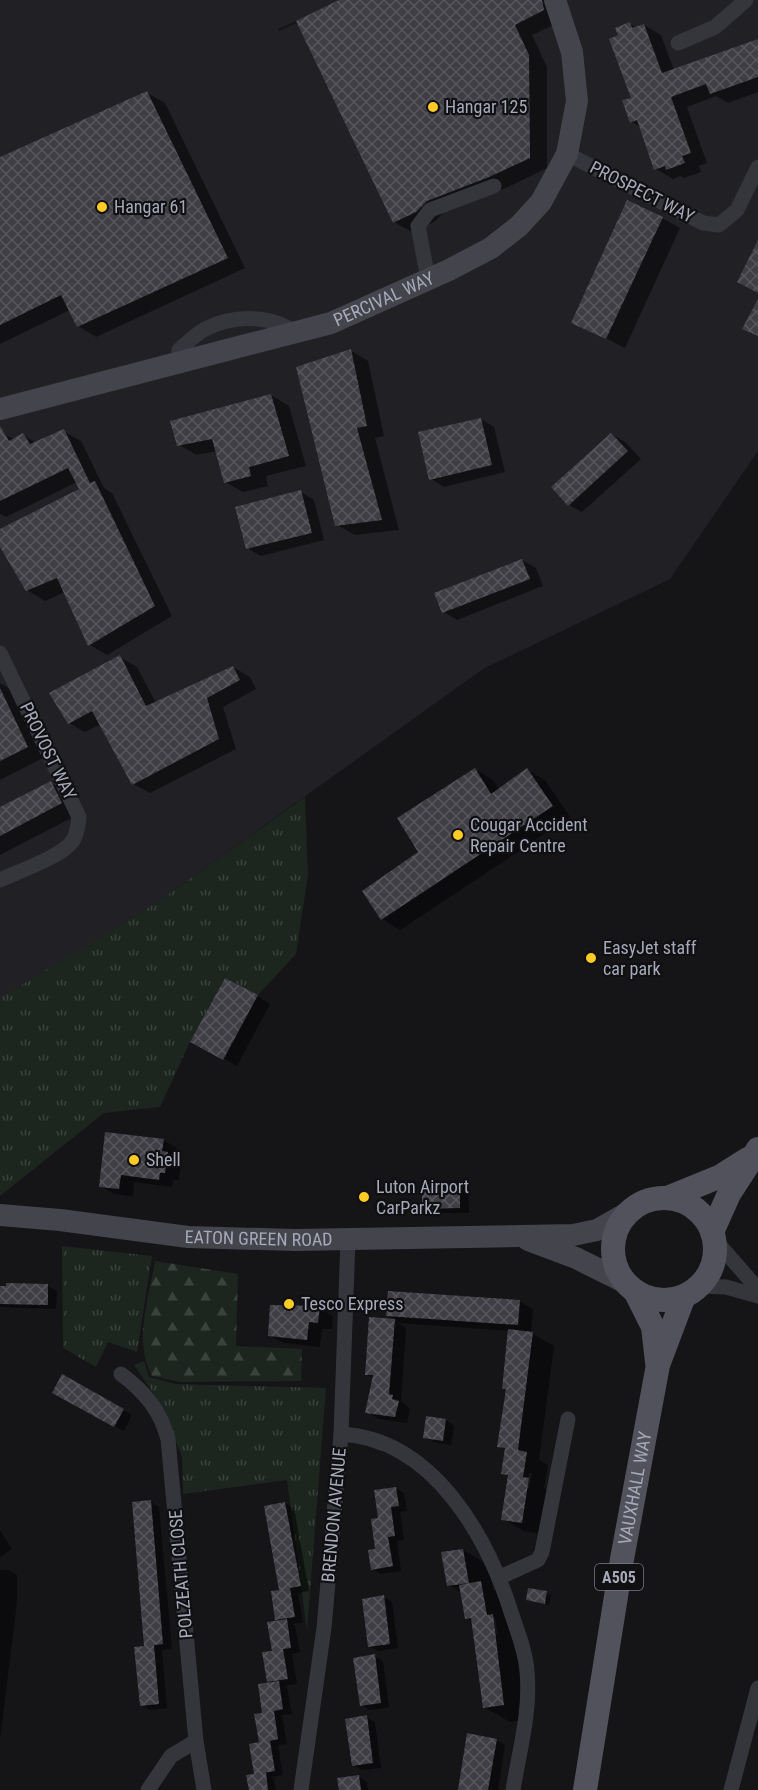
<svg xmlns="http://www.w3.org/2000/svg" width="758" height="1790" viewBox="0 0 758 1790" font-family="'Roboto Condensed',sans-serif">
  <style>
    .built { fill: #212024 }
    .grass { fill: url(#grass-tufts) }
    .forest { fill: url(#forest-firs) }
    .shadow { fill: #0007; fill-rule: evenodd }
    .building { fill: url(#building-cross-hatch) }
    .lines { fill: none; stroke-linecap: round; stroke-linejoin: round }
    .street { stroke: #35363c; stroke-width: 15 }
    .secondary { stroke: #43444c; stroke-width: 22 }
    .primary { stroke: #51525b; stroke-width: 24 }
    .poi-dot { fill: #ffcb24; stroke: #100f12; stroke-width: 2 }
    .labels { text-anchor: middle; stroke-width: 4.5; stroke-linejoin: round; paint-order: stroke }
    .shield { fill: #100f12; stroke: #787b86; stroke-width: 1.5 }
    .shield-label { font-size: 16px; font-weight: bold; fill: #a5a9b8 }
    .poi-label { font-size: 18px; fill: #a5a9b8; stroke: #100f12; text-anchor: start }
    .street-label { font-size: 18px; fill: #a5a9b8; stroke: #100f12 }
  </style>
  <defs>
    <pattern id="grass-tufts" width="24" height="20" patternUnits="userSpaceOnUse" patternTransform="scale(1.5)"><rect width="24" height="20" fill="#1c251e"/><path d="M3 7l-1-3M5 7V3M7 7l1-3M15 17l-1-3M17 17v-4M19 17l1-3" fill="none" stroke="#3a423d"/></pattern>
    <pattern id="forest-firs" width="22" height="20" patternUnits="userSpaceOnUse" patternTransform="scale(1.5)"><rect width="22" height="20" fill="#1c251e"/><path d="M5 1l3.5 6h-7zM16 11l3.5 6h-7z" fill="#3a423d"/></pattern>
    <pattern id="building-cross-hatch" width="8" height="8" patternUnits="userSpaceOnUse" patternTransform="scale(1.5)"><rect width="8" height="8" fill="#3e3e44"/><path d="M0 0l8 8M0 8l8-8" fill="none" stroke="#57575d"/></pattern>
  </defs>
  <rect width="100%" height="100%" fill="#151417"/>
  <!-- built -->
  <polygon class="built" points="0,0 343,0 278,29 279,31 348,0 758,0 758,451 670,579 483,669 156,903 0,999 0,158 18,149 0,157"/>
  <!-- grass -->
  <g class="grass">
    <polygon points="305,797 308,875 296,954 258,995 225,978 190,1042 160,1107 104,1113 0,1196 0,998 156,903"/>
    <polygon points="62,1246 152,1256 137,1352 108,1342 96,1367 63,1348"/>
    <polygon points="144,1361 149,1377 176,1384 326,1388 307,1631 287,1480 183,1494 182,1456 156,1397 134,1365"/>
  </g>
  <!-- forest -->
  <path class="forest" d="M 155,1261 L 238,1274 L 236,1346 L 302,1349 L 301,1381 L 180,1382 L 152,1376 C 133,1342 149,1297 155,1261 Z"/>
  <!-- shadow -->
  <g class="shadow">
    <polygon points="343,0 555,0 562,21 532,35 547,67 547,168 508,187 445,211 434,222 412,232 394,222"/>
    <polygon points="630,24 637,28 644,25 661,35 674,70 758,40 758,92 728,103 716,96 687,107 707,163 699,166 701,172 684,178 680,176 673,179 656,169 641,127 631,122 633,98 619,36"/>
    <polygon points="147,93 165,103 245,268 96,337 78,326 70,310 0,344 0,159"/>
    <polygon points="662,218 680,228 625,348 573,322"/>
    <polygon points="350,350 368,361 384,436 375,438 399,530 355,535 337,525"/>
    <polygon points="271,395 289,406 306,466 266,476 268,486 243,492 225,482 217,451 197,455 179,445"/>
    <polygon points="481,419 494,427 505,472 444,487 431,479"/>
    <polygon points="63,431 81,441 104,488 112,493 172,616 107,655 90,645 65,592 45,601 27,590 0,544 0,531 81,489 77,482 6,517 0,514 0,433 15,439 23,435 37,443"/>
    <polygon points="612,435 625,442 641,459 582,512 569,505"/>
    <polygon points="301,492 314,500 324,540 261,556 247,548"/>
    <polygon points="522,560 536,568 543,586 457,620 444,612"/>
    <polygon points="120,657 137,667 156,703 233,667 250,677 256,689 223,707 236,749 150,793 133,784 101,724 85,732 69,723"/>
    <polygon points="0,683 13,691 45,757 0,780"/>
    <polygon points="475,769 493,780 499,790 527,770 545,780 570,817 400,930 382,919 420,853"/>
    <polygon points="51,783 69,793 79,814 0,855 0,809"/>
    <polygon points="257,996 270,1004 237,1066 192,1041"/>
    <polygon points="163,1140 177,1148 176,1158 181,1161 179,1180 173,1180 172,1187 134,1182 133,1196 114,1194 101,1186"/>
    <polygon points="459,1185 468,1190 469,1213 433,1213 424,1208"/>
    <polygon points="48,1286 57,1291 56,1309 0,1307 0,1287"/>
    <path d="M 519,1301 L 533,1309 L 531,1333 L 554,1346 L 539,1460 L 548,1465 L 544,1488 L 550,1492 L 543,1534 L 524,1531 L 503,1519 L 510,1477 L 502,1473 L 506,1450 L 499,1446 L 508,1390 L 503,1388 L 510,1331 L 398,1323 L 406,1328 L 401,1401 L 410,1409 L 407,1423 L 379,1419 L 367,1412 L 374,1379 L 366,1374 L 370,1319 L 398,1321 L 387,1315 ZM 529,1473 L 532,1473 L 529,1488 L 526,1488 Z"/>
    <polygon points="319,1308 333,1316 332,1329 322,1329 320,1347 284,1343 270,1336"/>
    <polygon points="63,1376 132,1415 124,1431 54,1393"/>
    <polygon points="446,1420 454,1426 451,1445 434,1442 425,1437"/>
    <polygon points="396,1488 404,1493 407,1511 400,1512 404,1540 397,1541 401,1571 381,1574 372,1569 380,1519"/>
    <polygon points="151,1502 159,1507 172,1649 162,1650 167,1708 150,1710 141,1705 149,1647 145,1645"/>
    <polygon points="285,1503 294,1508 309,1591 298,1593 303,1622 292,1624 295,1626 300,1652 292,1654 297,1684 284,1686 287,1687 292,1714 282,1715 287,1744 278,1745 283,1775 271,1777 274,1779 276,1790 250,1790 256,1775 264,1714 271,1683 268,1681 277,1622 272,1593 281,1591"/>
    <polygon points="0,1530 12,1549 0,1557"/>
    <path d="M 463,1550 L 489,1565 L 493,1589 L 506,1597 L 518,1631 L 529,1719 L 510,1722 L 484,1707 L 473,1622 L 466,1618 L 462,1593 L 449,1585 ZM 492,1618 L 495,1618 L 498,1634 L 494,1634 Z"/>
    <polygon points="0,1570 8,1570 17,1575 17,1602 0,1740"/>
    <polygon points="529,1589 551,1595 549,1605 527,1600"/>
    <polygon points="383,1597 392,1602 398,1648 378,1651 369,1646"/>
    <polygon points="374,1656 383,1661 389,1707 370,1710 361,1705"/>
    <polygon points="366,1717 375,1722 381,1768 362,1770 353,1765"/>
    <polygon points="496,1740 505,1745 498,1790 459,1790"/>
    <polygon points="358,1776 367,1782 368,1790 340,1790"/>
  </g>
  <!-- building -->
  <g class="building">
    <polygon points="339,0 542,0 544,10 515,25 529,55 530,158 489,177 427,201 416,212 393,223 296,21"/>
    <polygon points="630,22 632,28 644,24 662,73 758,39 758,77 710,94 706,84 671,97 691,153 682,156 685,163 666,170 665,166 654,170 637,120 630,123 622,100 631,98 609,39 618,35 615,28"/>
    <polygon points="147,91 228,258 77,327 61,295 0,325 0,157"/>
    <polygon points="627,200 663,217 606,339 571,323"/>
    <polygon points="758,240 758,293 737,282"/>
    <polygon points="758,299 758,336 742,329"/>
    <polygon points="351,349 367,426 357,428 382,520 335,526 296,367"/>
    <polygon points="271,394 289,456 249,467 251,476 224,483 212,439 177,446 170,421"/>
    <polygon points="481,418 492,465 429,480 418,432"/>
    <polygon points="0,426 9,441 23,433 30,444 64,429 90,483 95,481 155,606 88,646 57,578 26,591 0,547 0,529 79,489 68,468 0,501"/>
    <polygon points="611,433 628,451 568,506 551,487"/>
    <polygon points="301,490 312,533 246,549 235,507"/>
    <polygon points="522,559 530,579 442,613 434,593"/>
    <polygon points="120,655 146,706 233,666 240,680 207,698 219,739 132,785 92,711 68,724 49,693"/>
    <polygon points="0,688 28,747 0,761"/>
    <polygon points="475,768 491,794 527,768 553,806 381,920 362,891 418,852 397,818"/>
    <polygon points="51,781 62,803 0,836 0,807"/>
    <polygon points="225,978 258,995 223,1060 190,1042"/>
    <polygon points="105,1132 164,1139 162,1151 168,1152 165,1173 160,1173 159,1180 121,1175 119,1189 99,1187"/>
    <polygon points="460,1183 460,1208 422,1209 422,1184"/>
    <polygon points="6,1283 48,1284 48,1305 0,1304 0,1286 6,1286"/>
    <polygon points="388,1291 520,1300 518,1325 386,1316"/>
    <polygon points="270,1305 320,1306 318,1323 309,1322 307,1340 268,1336"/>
    <polygon points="369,1317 395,1319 389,1394 393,1395 392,1399 399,1401 395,1417 365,1413 373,1375 365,1375"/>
    <polygon points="508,1329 533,1332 518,1450 527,1452 523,1477 529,1478 522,1523 501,1520 508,1475 501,1474 505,1448 497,1447 506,1389 502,1389"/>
    <polygon points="62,1374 124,1409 114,1427 52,1393"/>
    <polygon points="426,1416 446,1419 443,1441 423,1438"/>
    <polygon points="396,1487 399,1506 391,1507 395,1536 388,1537 393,1566 371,1570 368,1550 375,1549 371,1519 378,1518 374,1490"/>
    <polygon points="151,1500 163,1644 154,1645 159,1704 140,1706 134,1647 154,1645 144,1646 132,1502"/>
    <polygon points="285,1502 301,1586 290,1588 295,1617 275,1620 271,1591 279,1590 264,1506"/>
    <polygon points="463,1549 469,1583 447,1586 441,1552"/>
    <polygon points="481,1581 487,1615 493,1614 504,1705 483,1708 471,1618 465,1619 459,1585"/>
    <polygon points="528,1588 547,1591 545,1604 526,1600"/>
    <polygon points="384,1595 390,1644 368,1647 362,1599"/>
    <polygon points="287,1619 291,1648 283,1649 288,1679 267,1682 262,1652 272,1651 267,1622"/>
    <polygon points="375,1654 381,1703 360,1706 353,1658"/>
    <polygon points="279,1681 283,1709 274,1711 278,1739 270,1741 275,1771 262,1773 266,1772 268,1790 249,1790 246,1775 254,1774 249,1744 259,1742 254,1714 262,1713 258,1684"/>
    <polygon points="367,1715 373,1763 352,1766 345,1719"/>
    <polygon points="467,1733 497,1739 488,1790 458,1790"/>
    <polygon points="359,1775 361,1790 339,1790 337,1778"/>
  </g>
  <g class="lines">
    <!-- street -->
    <g class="street">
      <polyline points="678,43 715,27 746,0"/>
      <polyline points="567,154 703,223 719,225 737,210 758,167"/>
      <polyline points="428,279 418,226 430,210 494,186"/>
      <path d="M 178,363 L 179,350 C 187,343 196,334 205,329 C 233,315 270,314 296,333"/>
      <path d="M 0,653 L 79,817 C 78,826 77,836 71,843 C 58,858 19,871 0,880"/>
      <polyline points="715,1240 758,1289"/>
      <polyline points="700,1286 726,1287 758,1296"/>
      <path d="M 121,1374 C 145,1392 160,1410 168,1439 L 196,1741 L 204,1790"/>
      <path d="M 341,1434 C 434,1439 488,1538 512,1615 C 518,1633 526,1653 527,1672 C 531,1711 519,1752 513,1790"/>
      <polyline points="500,1577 538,1560 542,1552 568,1419"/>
      <polyline points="148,1790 171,1756 196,1741"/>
      <polyline points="301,1790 324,1628 341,1434 348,1239"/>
      <polyline points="731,1790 758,1688"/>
    </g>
    <!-- secondary -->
    <g class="secondary">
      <path id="s1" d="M 0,409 L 331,323 L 449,270 L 491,248 L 519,226 L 541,202 L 567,154 L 577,101 L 572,52 L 555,0"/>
      <path id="s2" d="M 0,1215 L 60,1220 L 188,1237 L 295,1240 L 573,1235 L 597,1230 L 627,1213"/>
      <polyline points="528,1240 576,1258 626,1283"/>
    </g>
    <!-- primary -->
    <g class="primary">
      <polyline points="667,1198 721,1176 748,1159"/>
      <circle cx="664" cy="1249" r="51"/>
      <polyline points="712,1232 729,1194 758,1149"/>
      <polyline points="635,1291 653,1327 657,1362"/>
      <path id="s3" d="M 585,1790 L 622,1559 L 658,1365 L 684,1296"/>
    </g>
  </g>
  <!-- markers -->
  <g class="poi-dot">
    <circle cx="433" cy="107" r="6"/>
    <circle cx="102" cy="207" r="6"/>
    <circle cx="458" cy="835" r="6"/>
    <circle cx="591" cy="958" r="6"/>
    <circle cx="134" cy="1160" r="6"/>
    <circle cx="364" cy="1197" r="6"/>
    <circle cx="289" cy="1304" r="6"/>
  </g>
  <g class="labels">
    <!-- shield labels -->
    <rect class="shield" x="595" y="1564" width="48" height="26" rx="4.5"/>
    <g class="shield-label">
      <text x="619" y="1583">A505</text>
    </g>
    <!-- poi labels -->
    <g class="poi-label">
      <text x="445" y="113">Hangar 125</text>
      <text x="114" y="213">Hangar 61</text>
      <text x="470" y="831">Cougar Accident<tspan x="470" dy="21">Repair Centre</tspan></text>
      <text x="603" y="954">EasyJet staff<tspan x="603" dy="21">car park</tspan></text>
      <text x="146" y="1166">Shell</text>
      <text x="376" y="1193">Luton Airport<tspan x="376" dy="21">CarParkz</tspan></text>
      <text x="301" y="1310">Tesco Express</text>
    </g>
    <!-- street labels -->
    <g class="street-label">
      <text transform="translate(642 192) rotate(27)" y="6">PROSPECT WAY</text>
      <text dy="6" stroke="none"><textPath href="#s1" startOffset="400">PERCIVAL WAY</textPath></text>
      <text transform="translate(48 751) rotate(64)" y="6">PROVOST WAY</text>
      <text dy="6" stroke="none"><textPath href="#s2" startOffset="260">EATON GREEN ROAD</textPath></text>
      <text dy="6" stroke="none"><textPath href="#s3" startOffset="306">VAUXHALL WAY</textPath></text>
      <text transform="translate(334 1515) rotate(-85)" y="6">BRENDON AVENUE</text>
      <text transform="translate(181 1574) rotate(-95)" y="6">POLZEATH CLOSE</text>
    </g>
  </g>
</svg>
